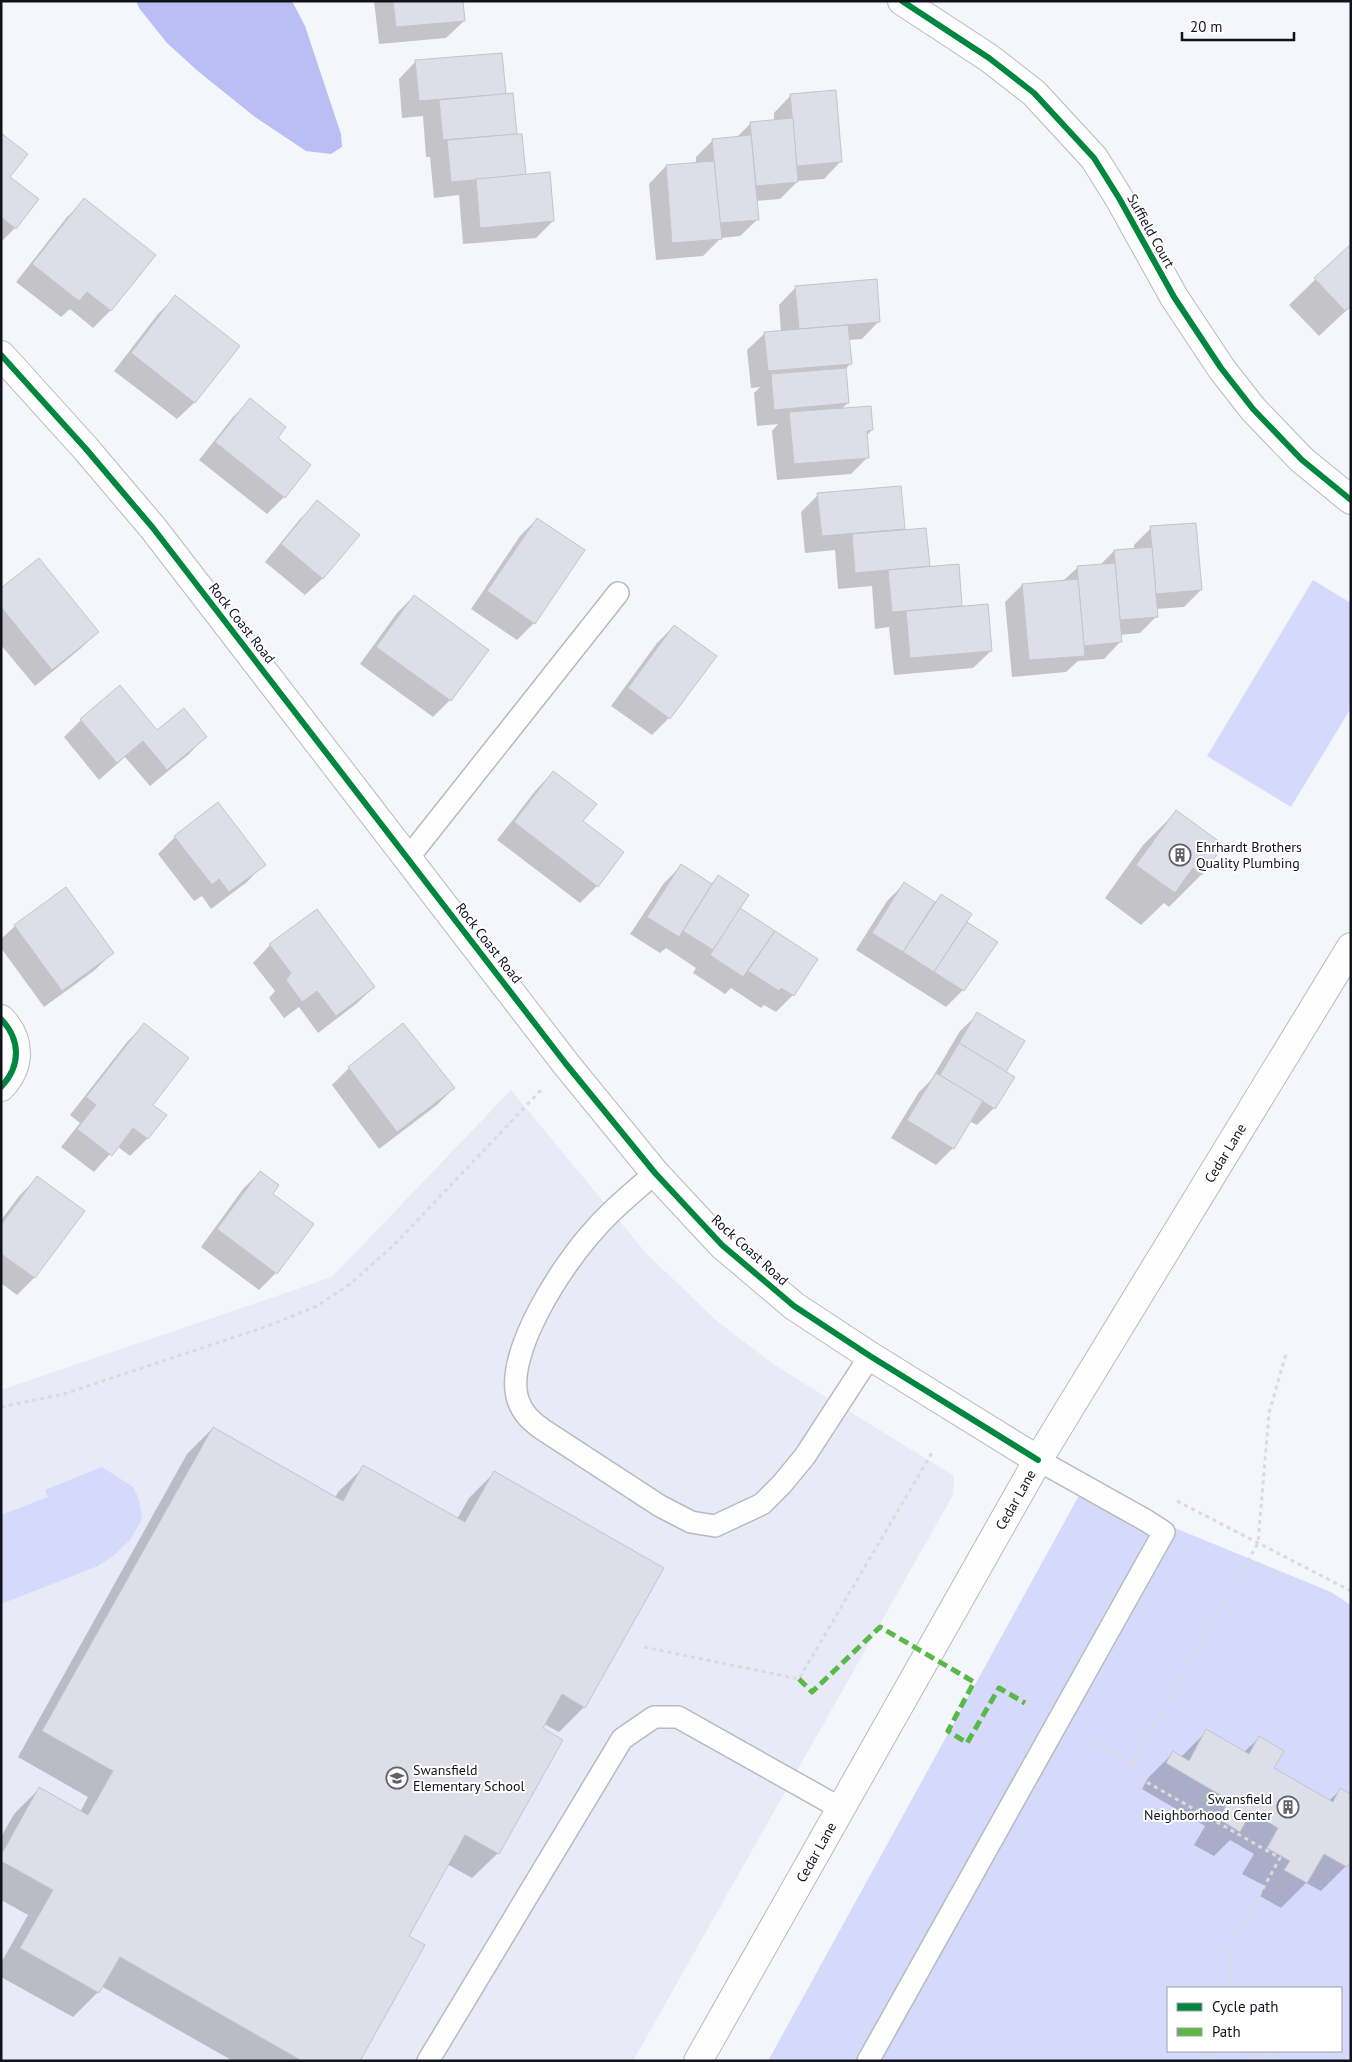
<svg xmlns="http://www.w3.org/2000/svg" width="1352" height="2062" viewBox="0 0 1352 2062" font-family="'PT Sans',sans-serif">
  <style>
    .built { fill: #e8eaf7 }
    .green { fill: #d5d9fb; fill-rule: evenodd }
    .water { fill: #b9bef5 }
    .shadow { fill: #0003 }
    .building { fill: #dddee7; stroke: #c4c4cb }
    .lines { fill: none; stroke-linecap: round; stroke-linejoin: round }
    .lane-casing { stroke: #b8bac0; stroke-width: 24 }
    .street-casing { stroke: #b8bac0; stroke-width: 30 }
    .secondary-casing { stroke: #b8bac0; stroke-width: 30 }
    .path { stroke: #dbdbdc; stroke-width: 3; stroke-dasharray: 4 4; stroke-linecap: butt }
    .lane { stroke: #fefefe; stroke-width: 21 }
    .street { stroke: #fefefe; stroke-width: 28 }
    .secondary { stroke: #fefefe; stroke-width: 28 }
    .quiet { stroke: #58b947; stroke-width: 5; stroke-dasharray: 10 5; stroke-linecap: butt }
    .cycleway-casing { stroke: #fff; stroke-width: 9 }
    .cycleway { stroke: #00873e; stroke-width: 6 }
    .labels { text-anchor: middle; stroke-width: 4; stroke-linejoin: round; paint-order: stroke }
    .street-label { font-size: 14px; fill: #11121b; stroke: #fff }
    .poi-label { font-size: 14px; fill: #11121b; stroke: #fff; text-anchor: start }
  </style>
  <rect width="100%" height="100%" fill="#f5f6fb"/>
  <!-- built -->
  <polygon class="built" points="511,1090 646,1253 718,1322 776,1366 954,1476 953,1495 633,2061 1,2061 1,1390 332,1277"/>
  <!-- green -->
  <g class="green">
    <polygon points="1313,580 1351,603 1351,708 1291,807 1207,756"/>
    <polygon points="102,1467 133,1487 139,1499 142,1519 130,1540 114,1555 98,1566 1,1604 1,1515 48,1497 45,1490"/>
    <path d="M 1082,1490 L 1331,1592 L 1351,1605 L 1351,2061 L 768,2061 ZM 1168,1988 L 1341,1988 L 1341,2051 L 1168,2051 Z"/>
  </g>
  <!-- water -->
  <polygon class="water" points="136,1 292,1 305,26 341,134 342,147 331,154 306,151 255,117 199,72 167,43 139,8"/>
  <!-- shadow -->
  <g class="shadow">
    <polygon points="374,1 462,1 464,21 446,38 379,44"/>
    <polygon points="416,61 505,95 512,95 515,136 525,176 553,221 536,238 463,244 459,195 434,198 430,157 426,157 423,116 402,118 399,79"/>
    <polygon points="791,95 841,161 824,179 798,181 780,199 756,201 758,219 740,236 721,238 703,256 656,260 649,184 666,166 696,164 696,157 713,140 736,138 751,123 774,121 774,113"/>
    <polygon points="1,135 15,228 1,242"/>
    <polygon points="85,200 111,310 93,328 70,309 61,317 16,282 67,217"/>
    <polygon points="1351,245 1351,306 1319,336 1289,305"/>
    <polygon points="796,287 879,321 862,339 848,340 850,364 845,370 848,403 841,409 872,430 866,436 868,457 851,474 777,480 772,431 778,424 757,426 754,393 760,387 751,388 747,350 765,333 781,332 779,305"/>
    <polygon points="175,297 195,402 177,419 114,371 158,314"/>
    <polygon points="251,400 276,438 284,497 267,514 199,460 233,417"/>
    <polygon points="900,488 904,531 925,529 928,567 958,565 961,607 991,651 973,668 894,675 889,627 875,629 872,586 838,589 835,550 805,553 801,512 818,495"/>
    <polygon points="318,502 323,578 305,595 265,562 300,519"/>
    <polygon points="537,519 534,623 517,640 471,609 520,536"/>
    <polygon points="1151,528 1201,590 1184,607 1156,609 1157,616 1140,633 1120,635 1121,641 1104,659 1078,661 1066,672 1012,677 1005,602 1022,585 1063,581 1078,567 1100,565 1114,551 1134,550 1134,545"/>
    <polygon points="1,590 98,632 80,649 35,686 1,645"/>
    <polygon points="414,596 487,650 450,700 433,717 360,664 397,613"/>
    <polygon points="674,626 669,718 652,735 611,706 657,643"/>
    <polygon points="81,720 157,732 206,736 189,754 150,786 125,757 99,780 64,737"/>
    <polygon points="553,772 582,821 597,886 580,903 497,840 536,790"/>
    <polygon points="1176,812 1202,874 1169,907 1164,903 1141,925 1105,898 1143,845"/>
    <polygon points="175,837 264,864 247,882 211,909 202,896 194,901 158,854"/>
    <polygon points="681,866 711,884 718,877 738,908 816,959 793,995 776,1012 764,1005 761,1008 731,988 725,994 693,973 696,968 666,948 660,953 630,934 664,883"/>
    <polygon points="904,884 934,903 941,896 965,922 996,942 963,990 946,1007 856,950 887,901"/>
    <polygon points="65,889 112,953 95,970 44,1007 1,948 1,939 15,926"/>
    <polygon points="270,945 374,987 356,1004 318,1033 299,1007 284,1018 269,998 275,991 253,963"/>
    <polygon points="978,1014 1005,1072 994,1108 977,1125 969,1121 953,1148 936,1165 891,1138 919,1092 931,1080 960,1031"/>
    <polygon points="144,1025 151,1105 165,1116 147,1139 130,1156 117,1146 94,1172 61,1147 80,1123 70,1115 127,1042"/>
    <polygon points="349,1068 454,1088 437,1105 379,1149 332,1085"/>
    <polygon points="260,1172 271,1194 276,1273 259,1290 201,1247 243,1189"/>
    <polygon points="37,1178 83,1211 34,1278 17,1295 1,1283 1,1220 20,1195"/>
    <polygon points="213,1428 335,1498 338,1492 364,1467 457,1519 469,1498 494,1473 584,1707 559,1732 544,1724 498,1853 472,1878 447,1864 407,1936 359,2061 233,2061 101,1986 98,1992 73,2017 1,1977 1,1963 28,1915 1,1900 1,1837 14,1814 39,1789 80,1812 88,1797 18,1757 187,1454"/>
    <polygon points="1207,1731 1244,1752 1259,1738 1273,1768 1329,1801 1340,1790 1346,1866 1321,1891 1306,1883 1281,1908 1260,1896 1265,1886 1242,1874 1254,1854 1230,1840 1214,1856 1194,1845 1205,1826 1142,1789 1148,1778 1173,1753 1181,1757"/>
  </g>
  <!-- building -->
  <g class="building">
    <polygon points="393,1 463,1 465,21 396,27"/>
    <polygon points="502,53 506,94 419,101 415,60"/>
    <polygon points="836,90 842,162 797,166 790,94"/>
    <polygon points="513,93 517,134 443,140 439,100"/>
    <polygon points="793,118 798,182 756,186 750,122"/>
    <polygon points="1,133 28,154 10,177 39,199 16,229 1,217"/>
    <polygon points="517,134 522,134 526,175 451,182 447,140"/>
    <polygon points="751,135 759,220 720,223 712,139"/>
    <polygon points="714,161 722,239 672,243 666,165"/>
    <polygon points="550,172 554,221 480,228 476,179"/>
    <polygon points="84,198 156,255 111,311 87,292 79,301 32,264"/>
    <polygon points="1351,244 1351,306 1345,311 1314,278"/>
    <polygon points="877,279 880,322 799,329 795,286"/>
    <polygon points="175,295 240,346 195,403 131,353"/>
    <polygon points="848,325 852,364 768,371 764,332"/>
    <polygon points="846,368 849,403 774,410 771,374"/>
    <polygon points="250,398 286,427 278,438 311,465 285,498 215,442"/>
    <polygon points="871,406 873,430 867,431 869,458 794,464 789,412"/>
    <polygon points="901,486 905,529 822,536 817,493"/>
    <polygon points="317,500 360,535 323,579 281,544"/>
    <polygon points="537,518 585,550 535,624 487,591"/>
    <polygon points="1196,523 1202,590 1156,594 1150,526"/>
    <polygon points="926,528 930,566 855,573 852,534"/>
    <polygon points="1152,547 1158,617 1120,620 1114,550"/>
    <polygon points="39,558 99,632 52,670 1,607 1,588"/>
    <polygon points="1115,563 1122,642 1084,646 1077,566"/>
    <polygon points="959,564 962,606 892,612 888,570"/>
    <polygon points="1078,579 1085,656 1029,660 1022,584"/>
    <polygon points="414,595 489,650 451,701 376,647"/>
    <polygon points="988,604 992,651 910,658 906,611"/>
    <polygon points="674,625 717,656 670,719 628,688"/>
    <polygon points="120,685 157,730 184,708 207,737 167,770 143,741 117,763 80,719"/>
    <polygon points="553,771 597,804 583,821 624,852 598,887 514,822"/>
    <polygon points="218,802 266,865 229,892 219,879 212,885 174,836"/>
    <polygon points="1176,810 1224,845 1202,875 1193,868 1175,893 1136,865"/>
    <polygon points="681,864 712,884 679,937 647,917"/>
    <polygon points="718,875 749,895 713,950 683,931"/>
    <polygon points="904,882 935,902 903,952 872,933"/>
    <polygon points="66,887 114,953 62,991 14,925"/>
    <polygon points="941,894 972,914 934,972 903,952"/>
    <polygon points="740,908 775,931 743,977 710,955"/>
    <polygon points="317,909 375,987 336,1016 317,991 302,1002 286,980 291,973 269,944"/>
    <polygon points="967,922 998,942 964,991 934,972"/>
    <polygon points="775,931 818,959 794,996 781,988 779,991 748,971"/>
    <polygon points="977,1012 1025,1041 1006,1072 959,1043"/>
    <polygon points="144,1023 189,1058 153,1105 167,1115 148,1139 133,1128 112,1156 77,1129 96,1105 86,1097"/>
    <polygon points="403,1023 455,1088 397,1132 348,1067"/>
    <polygon points="959,1043 1015,1077 995,1109 940,1075"/>
    <polygon points="936,1073 983,1101 954,1149 907,1120"/>
    <polygon points="260,1171 279,1185 273,1194 314,1224 277,1274 217,1229"/>
    <polygon points="37,1176 85,1211 35,1278 1,1254 1,1225"/>
    <polygon points="213,1427 343,1501 363,1465 465,1522 494,1471 664,1568 585,1708 562,1694 543,1728 563,1740 499,1854 465,1835 409,1936 425,1945 360,2061 302,2061 120,1957 99,1993 20,1948 53,1890 1,1861 1,1855 39,1787 88,1815 113,1771 42,1731"/>
    <polygon points="1206,1729 1249,1754 1259,1736 1284,1751 1274,1768 1333,1802 1340,1788 1351,1794 1351,1861 1347,1867 1324,1854 1307,1883 1284,1870 1290,1861 1267,1848 1278,1828 1251,1812 1240,1832 1219,1819 1229,1800 1166,1763 1173,1751 1189,1761"/>
  </g>
  <g class="lines">
    <!-- lane casing -->
    <g class="lane-casing">
      <g id="lane">
        <polyline points="408,858 618,593"/>
        <path d="M 655,1173 C 635,1191 613,1208 596,1228 C 565,1261 503,1353 518,1400 C 523,1414 531,1421 542,1429 L 660,1506 L 691,1522 L 715,1526 L 762,1504 L 782,1484 L 805,1456 L 870,1356"/>
        <polyline points="428,2061 622,1739 654,1717 678,1717 840,1808"/>
        <polyline points="868,2061 1164,1532 1147,1521 1038,1460"/>
      </g>
    </g>
    <!-- street casing -->
    <g class="street-casing">
      <g id="street">
        <polyline points="902,1 989,58 1034,93 1094,158 1119,198 1174,297 1221,368 1253,409 1302,460 1351,500"/>
        <polyline points="1,355 86,449 153,528 566,1064 655,1173 722,1245 794,1306 870,1356 1038,1460"/>
        <path d="M 1,1019 C 21,1040 21,1066 1,1087"/>
      </g>
    </g>
    <!-- secondary casing -->
    <g class="secondary-casing">
      <g id="secondary">
        <path id="s1" d="M 698,2061 L 1038,1460 L 1351,947"/>
      </g>
    </g>
    <!-- path -->
    <g class="path">
      <polyline points="1,1407 64,1394 265,1327 317,1306 350,1284 395,1244 543,1088"/>
      <polyline points="1177,1501 1351,1591"/>
      <polyline points="644,1647 799,1679 933,1451"/>
      <polyline points="1025,1703 1032,1707"/>
      <polyline points="1085,1738 1131,1765 1258,1543 1269,1413 1286,1354"/>
      <polyline points="1131,1765 1143,1780 1280,1858 1231,1946 1231,1988"/>
      <polyline points="1207,2051 1209,2061"/>
      <polyline points="1246,2051 1265,2061"/>
      <polyline points="1273,2051 1277,2061"/>
    </g>
    <!-- lane -->
    <use href="#lane" class="lane"/>
    <!-- street -->
    <use href="#street" class="street"/>
    <!-- secondary -->
    <use href="#secondary" class="secondary"/>
    <!-- quiet -->
    <polyline class="quiet" points="799,1679 812,1692 880,1627 974,1682 948,1731 967,1743 999,1688 1025,1703"/>
    <!-- cycleway casing -->
    <g class="cycleway-casing">
      <g id="cycleway">
        <polyline points="902,1 989,58 1034,93 1094,158 1119,198 1174,297 1221,368 1253,409 1302,460 1351,500"/>
        <polyline points="1,355 86,449 153,528 566,1064 655,1173 722,1245 794,1306 870,1356 1038,1460"/>
        <path d="M 1,1019 C 21,1040 21,1066 1,1087"/>
      </g>
    </g>
    <!-- cycleway -->
    <use href="#cycleway" class="cycleway"/>
  </g>
  <!-- icons -->
  <defs>
    <g id="building-ring" transform="scale(1.125)"><circle r="9.5" fill="#fff" stroke="#616269" stroke-width="1.5"/><path d="M-4-6H4V6H1V3H-1V6H-4ZM-2.5-4.3h1.7v1.8h-1.7ZM.8-4.3h1.7v1.8H.8ZM-2.5-1h1.7V.8h-1.7ZM.8-1h1.7V.8H.8Z" fill="#616269"/></g>
    <g id="school-ring" transform="scale(1.125)"><circle r="9.5" fill="#fff" stroke="#616269" stroke-width="1.5"/><path d="M0-5L7-2L0 1L-7-2ZM-4 1L0 2.5L4 1V4Q0 6-4 4Z" fill="#616269"/></g>
  </defs>
  <g fill-rule="evenodd">
    <use href="#building-ring" x="1180" y="855"/>
    <use href="#school-ring" x="397" y="1778"/>
    <use href="#building-ring" x="1288" y="1807"/>
  </g>
  <g class="labels">
    <!-- street labels -->
    <g class="street-label">
      <text transform="translate(1151 231) rotate(61)" y="5">Suffield Court</text>
      <text transform="translate(242 623) rotate(52)" y="5">Rock Coast Road</text>
      <text transform="translate(489 943) rotate(52)" y="5">Rock Coast Road</text>
      <text dy="5" stroke="none"><textPath href="#s1" startOffset="1050">Cedar Lane</textPath></text>
      <text transform="translate(750 1250) rotate(42)" y="5">Rock Coast Road</text>
      <text dy="5" stroke="none"><textPath href="#s1" startOffset="645">Cedar Lane</textPath></text>
      <text dy="5" stroke="none"><textPath href="#s1" startOffset="240">Cedar Lane</textPath></text>
    </g>
    <!-- poi labels -->
    <g class="poi-label">
      <text x="1196" y="852">Ehrhardt Brothers<tspan x="1196" dy="16">Quality Plumbing</tspan></text>
      <text x="413" y="1775">Swansfield<tspan x="413" dy="16">Elementary School</tspan></text>
      <text x="1272" y="1804" text-anchor="end">Swansfield<tspan x="1272" dy="16">Neighborhood Center</tspan></text>
    </g>
  </g>
  <!-- border -->
  <rect width="1352" height="2062" fill="none" stroke="#11121b" stroke-width="5"/>
  <!-- legend -->
  <rect x="1167" y="1987" width="175" height="65" fill="#ffffff" stroke="#a0a0a4"/>
  <rect x="1177" y="2003" width="25" height="8" fill="#00873e" stroke="#a0a0a4"/>
  <text x="1212" y="2012" font-size="15" fill="#11121b">Cycle path</text>
  <rect x="1177" y="2028" width="25" height="8" fill="#58b947" stroke="#a0a0a4"/>
  <text x="1212" y="2037" font-size="15" fill="#11121b">Path</text>
  <!-- scale -->
  <path d="M1182 32v8h112v-8" fill="none" stroke="#11121b" stroke-width="2.5"/>
  <text x="1190" y="32" font-size="15" fill="#11121b" stroke="#ffffff" stroke-width="4" paint-order="stroke">20 m</text>
</svg>
